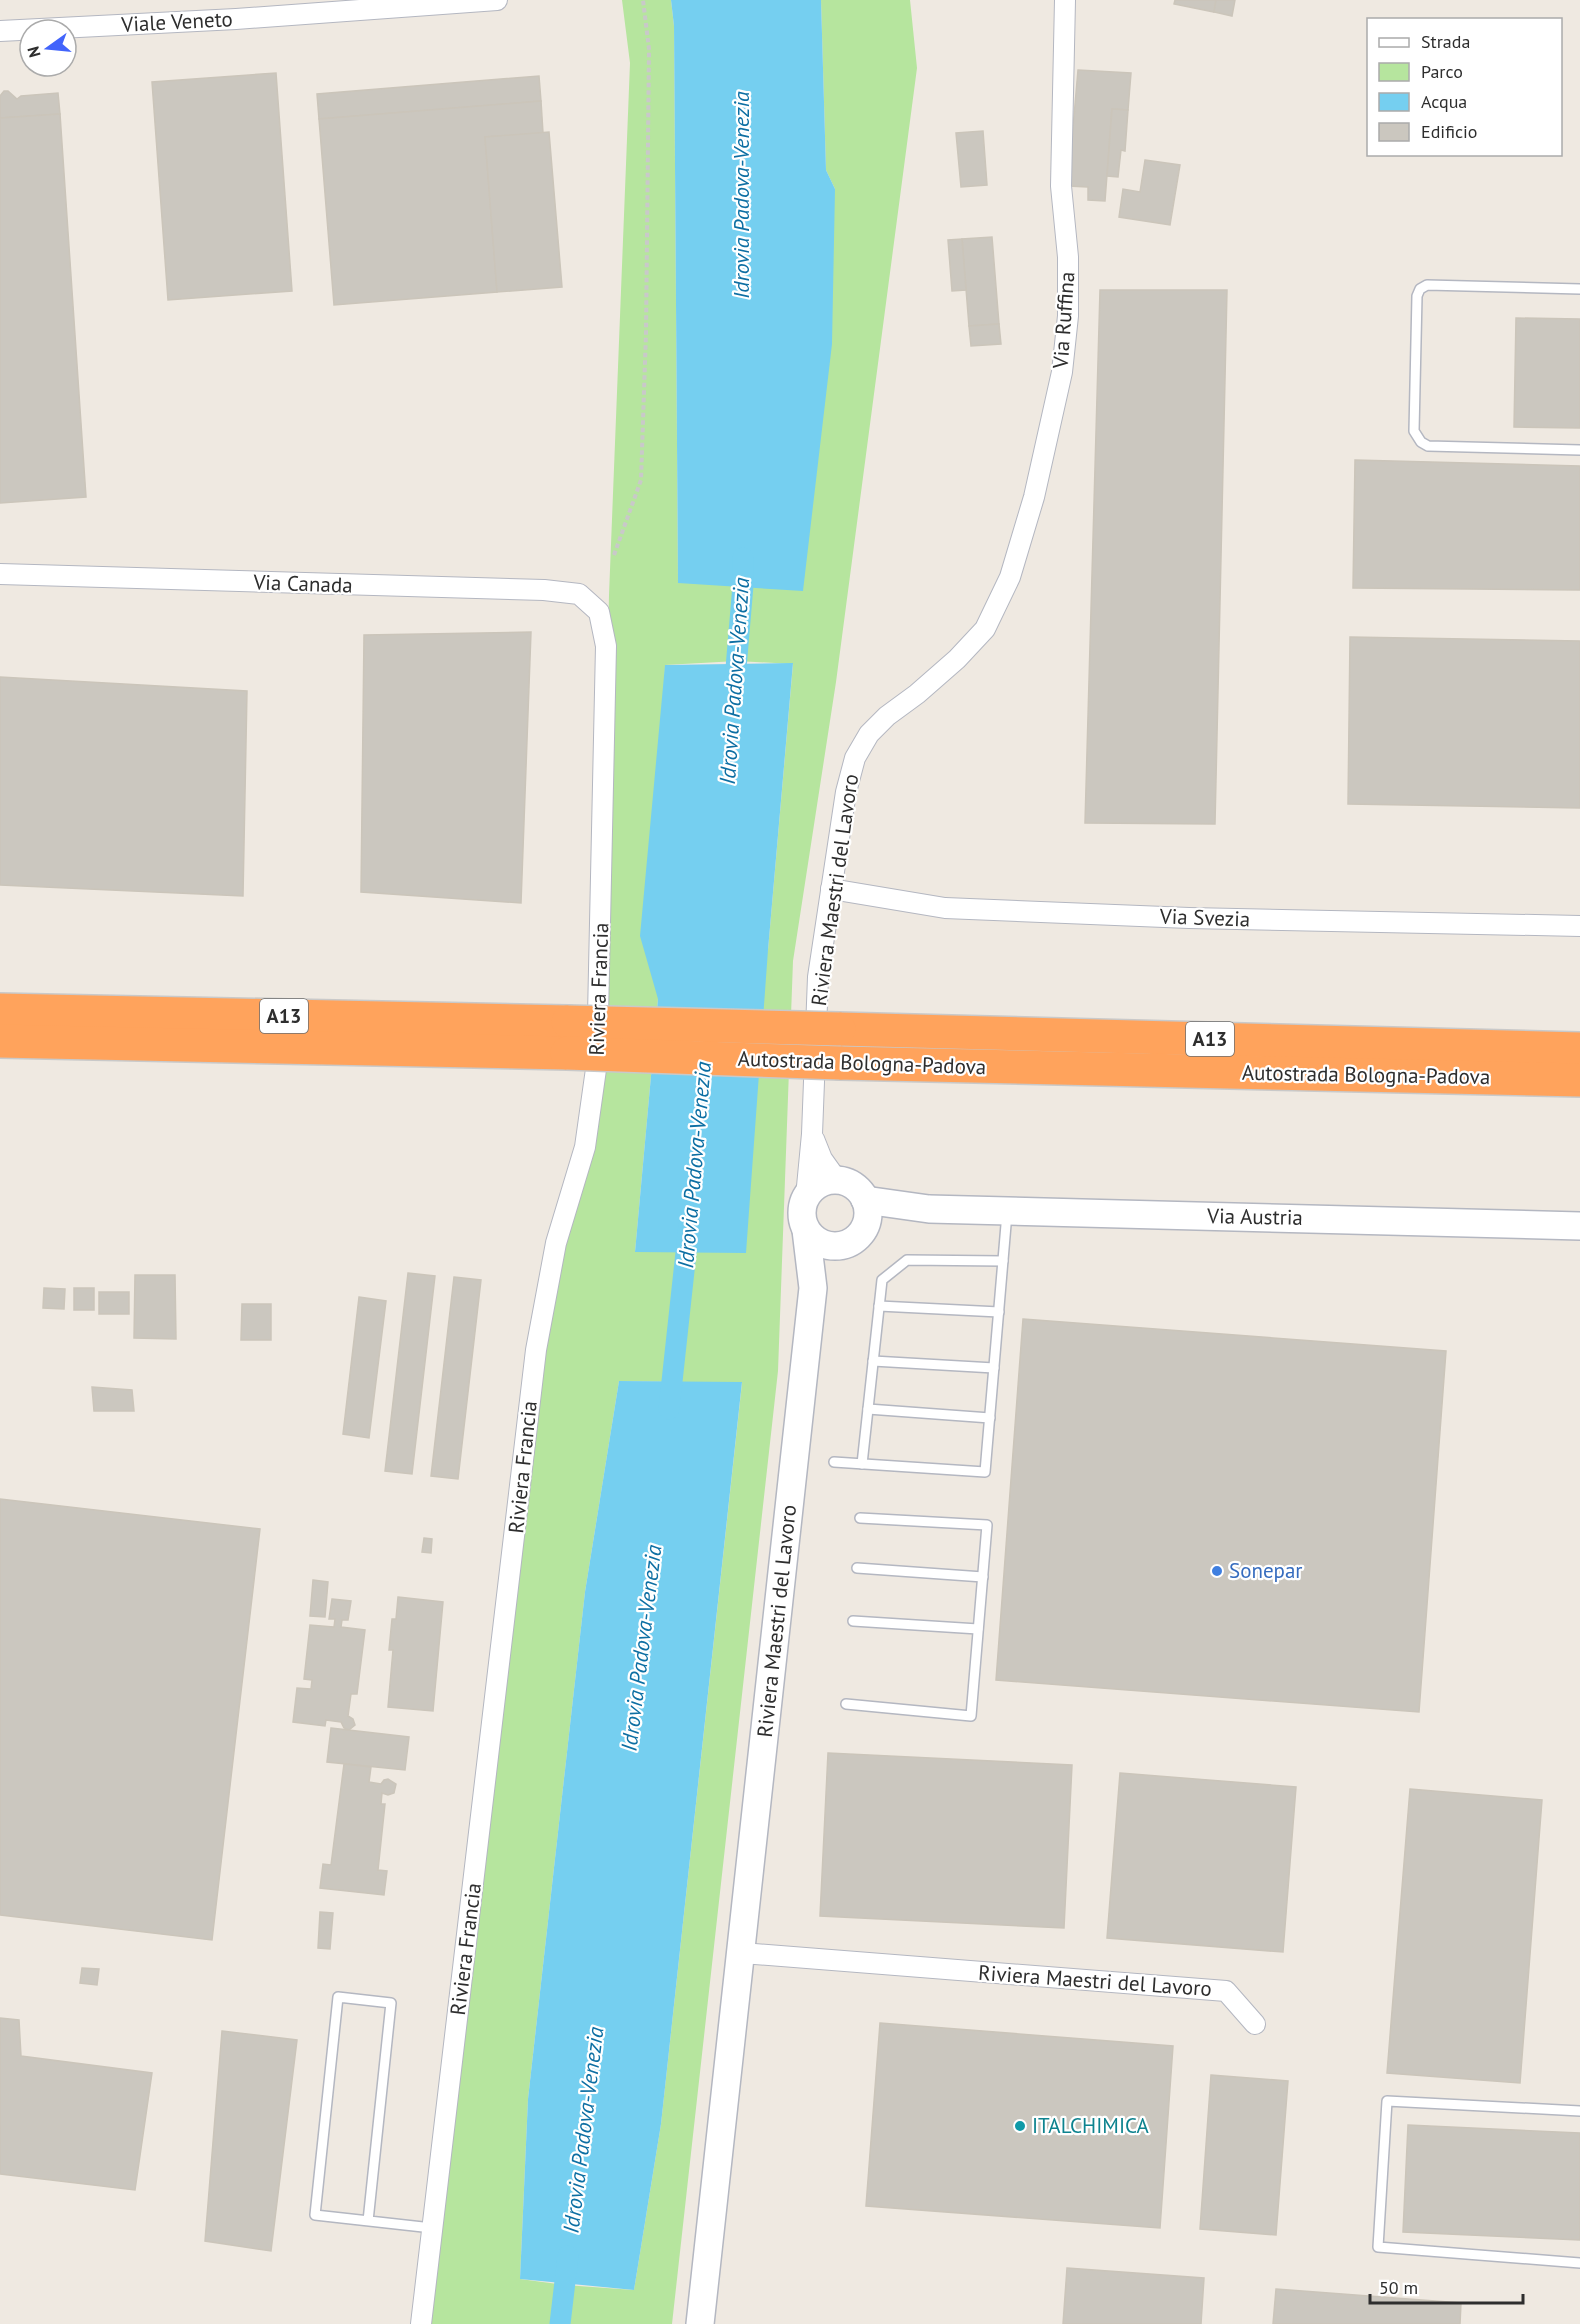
<svg xmlns="http://www.w3.org/2000/svg" width="1580" height="2324" viewBox="0 0 1580 2324" font-family="'PT Sans',sans-serif">
  <style>
    .green { fill: #b6e59e; fill-rule: evenodd }
    .water { fill: #75cff0 }
    .lines { fill: none; stroke-linecap: round; stroke-linejoin: round }
    .canal { stroke: #75cff0; stroke-width: 21 }
    .building { fill: #cbc7bf; stroke: #cbc5ba; stroke-width: 1.5 }
    .lane-casing { stroke: #b4b7c1; stroke-width: 12 }
    .street-casing { stroke: #b4b7c1; stroke-width: 22 }
    .secondary-casing { stroke: #b4b7c1; stroke-width: 30 }
    .highway-casing { stroke: #c9c9c9; stroke-width: 36 }
    .path { stroke: #c9c9c9; stroke-width: 4; stroke-dasharray: 4.5 3; stroke-linecap: butt }
    .lane { stroke: #fff; stroke-width: 9 }
    .street { stroke: #fff; stroke-width: 20 }
    .secondary { stroke: #fff; stroke-width: 27 }
    .highway { stroke: #ffa35c; stroke-width: 33 }
    .highway-bridge-casing { stroke: #c9c9c9; stroke-width: 36; stroke-linecap: butt }
    .highway-bridge { stroke: #ffa35c; stroke-width: 33 }
    .shop-dot { fill: #3f7fe0; stroke: #fff; stroke-width: 2 }
    .culture-dot { fill: #0f9aa8; stroke: #fff; stroke-width: 2 }
    .labels { text-anchor: middle; stroke-width: 4.5; stroke-linejoin: round; paint-order: stroke }
    .shield { fill: #fff; stroke: #6d6d6d; stroke-width: 1.5 }
    .shield-label { font-size: 20px; font-weight: bold; fill: #2e2e2e }
    .street-label { font-size: 21px; fill: #2e2e2e; stroke: #fff }
    .shop-label { font-size: 21px; fill: #366cbe; stroke: #fff; text-anchor: start }
    .culture-label { font-size: 21px; fill: #0d838f; stroke: #fff; text-anchor: start }
    .water-label { font-size: 22px; font-style: italic; fill: #0d6fa3; stroke: #fff }
  </style>
  <rect width="100%" height="100%" fill="#efe9e1"/>
  <!-- green -->
  <path class="green" d="M 622,0 L 671,0 L 674,26 L 678,583 L 835,189 L 826,170 L 821,0 L 910,0 L 917,68 L 836,682 L 793,961 L 778,1371 L 672,2324 L 428,2324 L 536,1350 L 585,1147 L 601,966 L 609,595 L 630,63 ZM 737,661 L 793,664 L 768,950 L 635,1252 L 658,999 L 665,665 ZM 619,1381 L 742,1383 L 661,2124 L 634,2290 L 565,2285 L 520,2279 L 528,2099 L 585,1592 Z"/>
  <!-- water -->
  <g class="water">
    <polygon points="671,0 821,0 826,170 835,189 832,344 803,591 678,583 674,26"/>
    <polygon points="793,663 768,950 746,1253 635,1252 658,999 640,936 665,665"/>
    <polygon points="619,1381 742,1382 661,2124 634,2290 520,2279 528,2099 585,1592"/>
  </g>
  <g class="lines">
    <!-- canal -->
    <g class="canal">
      <polyline points="734,692 743,585 743,558"/>
      <polyline points="669,1409 689,1225"/>
      <polyline points="560,2324 568,2256"/>
    </g>
  </g>
  <!-- building -->
  <g class="building">
    <polygon points="1175,0 1216,0 1214,12 1174,4"/>
    <polygon points="1216,0 1235,0 1232,16 1214,12"/>
    <polygon points="1078,70 1131,73 1128,110 1112,109 1105,201 1088,200 1088,187 1068,186"/>
    <polygon points="276,73 292,291 168,300 152,82"/>
    <polygon points="539,76 541,101 319,119 317,94"/>
    <polygon points="4,91 8,91 17,99 21,96 58,93 60,114 0,118 0,96"/>
    <polygon points="541,101 543,133 485,137 497,292 334,305 319,119"/>
    <polygon points="1112,109 1128,110 1125,151 1121,150 1118,177 1107,176"/>
    <polygon points="60,114 86,497 0,503 0,118"/>
    <polygon points="983,131 987,185 961,187 956,133"/>
    <polygon points="549,132 562,287 497,292 485,137"/>
    <polygon points="1145,160 1180,165 1170,225 1119,217 1123,189 1140,192"/>
    <polygon points="992,237 999,324 969,326 962,239"/>
    <polygon points="962,239 966,290 952,291 948,240"/>
    <polygon points="1100,290 1227,290 1215,824 1085,823"/>
    <polygon points="1516,318 1580,319 1580,428 1514,427"/>
    <polygon points="999,324 1001,344 971,346 969,326"/>
    <polygon points="1355,460 1580,466 1580,590 1353,588"/>
    <polygon points="531,632 521,903 361,892 364,635"/>
    <polygon points="1350,637 1580,641 1580,808 1348,804"/>
    <polygon points="0,677 247,691 243,896 0,885"/>
    <polygon points="408,1273 435,1276 412,1474 385,1471"/>
    <polygon points="135,1275 175,1275 176,1339 134,1338"/>
    <polygon points="454,1277 481,1280 458,1479 431,1476"/>
    <polygon points="44,1288 65,1289 64,1309 43,1308"/>
    <rect x="74" y="1288" width="20" height="22"/>
    <rect x="99" y="1292" width="30" height="22"/>
    <polygon points="359,1297 386,1301 369,1438 343,1434"/>
    <polygon points="242,1304 271,1304 271,1340 241,1340"/>
    <polygon points="1023,1319 1446,1351 1419,1712 996,1680"/>
    <polygon points="92,1387 132,1390 134,1411 94,1411"/>
    <polygon points="0,1499 260,1529 212,1940 0,1915"/>
    <polygon points="424,1538 432,1539 431,1553 422,1552"/>
    <polygon points="313,1580 328,1582 325,1617 310,1616"/>
    <polygon points="398,1597 443,1602 433,1711 388,1707 393,1650 389,1650 392,1619 396,1619"/>
    <polygon points="332,1599 351,1601 348,1620 342,1620 341,1627 365,1630 357,1694 351,1694 348,1716 353,1719 355,1725 349,1730 344,1728 341,1722 326,1720 325,1726 293,1722 297,1688 311,1689 312,1680 304,1679 310,1625 334,1627 335,1619 329,1619"/>
    <polygon points="331,1728 409,1737 405,1770 327,1762"/>
    <polygon points="828,1753 1072,1765 1064,1928 820,1916"/>
    <polygon points="344,1764 371,1767 369,1782 381,1784 384,1780 388,1779 396,1784 394,1793 388,1795 382,1793 381,1804 385,1804 378,1870 387,1871 384,1895 320,1888 323,1864 331,1865"/>
    <polygon points="1120,1773 1296,1787 1283,1952 1107,1938"/>
    <polygon points="1410,1789 1542,1800 1520,2083 1387,2073"/>
    <polygon points="320,1912 333,1913 330,1949 318,1948"/>
    <polygon points="82,1968 99,1969 97,1985 80,1983"/>
    <polygon points="0,2018 19,2020 21,2056 152,2073 135,2190 0,2174"/>
    <polygon points="880,2023 1173,2046 1160,2228 866,2206"/>
    <polygon points="222,2031 297,2040 271,2251 205,2241"/>
    <polygon points="1211,2075 1288,2081 1276,2235 1200,2229"/>
    <polygon points="1408,2125 1580,2133 1580,2240 1403,2232"/>
    <polygon points="1067,2268 1204,2278 1201,2324 1063,2324"/>
    <polygon points="1276,2289 1461,2303 1460,2324 1273,2324"/>
  </g>
  <g class="lines">
    <!-- lane casing -->
    <g class="lane-casing">
      <g id="lane">
        <polyline points="1580,289 1427,285 1420,289 1417,296 1414,431 1421,442 1428,446 1580,450"/>
        <polyline points="879,1306 999,1312"/>
        <polyline points="873,1361 994,1368"/>
        <polyline points="868,1409 990,1418"/>
        <polyline points="834,1462 985,1472 1007,1213"/>
        <polyline points="862,1464 882,1280 907,1260 1003,1261"/>
        <polyline points="857,1568 983,1577"/>
        <polyline points="853,1621 978,1629"/>
        <polyline points="846,1704 971,1716 987,1525 860,1518"/>
        <polyline points="1580,2111 1387,2101 1378,2247 1580,2263"/>
        <polyline points="368,2221 391,2003 338,1997 315,2215 432,2228"/>
      </g>
    </g>
    <!-- street casing -->
    <g class="street-casing">
      <g id="street">
        <polyline points="0,31 236,19 497,0"/>
        <polyline points="0,574 544,590 579,594 599,612 606,646 597,1062 585,1147 556,1243 536,1350 421,2324"/>
        <polyline points="831,889 945,908 1189,918 1580,926"/>
        <polyline points="814,1139 822,1159 837,1180"/>
        <polyline points="806,1197 812,1134 818,977 846,792 855,758 869,734 887,716 917,694 957,659 985,629 1010,577 1034,497 1062,372 1068,316 1068,257 1061,186 1065,0"/>
        <polyline points="742,1953 1226,1991 1255,2024"/>
      </g>
    </g>
    <!-- secondary casing -->
    <g class="secondary-casing">
      <g id="secondary">
        <circle cx="835" cy="1213" r="33"/>
        <polyline points="865,1200 929,1209 1580,1226"/>
        <polyline points="700,2324 813,1288 806,1230"/>
      </g>
    </g>
    <!-- highway casing -->
    <g class="highway-casing">
      <g id="highway">
        <polyline points="0,1010 568,1022"/>
        <polyline points="839,1029 1580,1049"/>
        <polyline points="0,1041 567,1053"/>
        <polyline points="840,1063 1580,1080"/>
      </g>
    </g>
    <!-- path -->
    <polyline class="path" points="614,555 641,480 646,333 649,49 643,0"/>
    <!-- lane -->
    <use href="#lane" class="lane"/>
    <!-- street -->
    <use href="#street" class="street"/>
    <!-- secondary -->
    <use href="#secondary" class="secondary"/>
    <!-- highway -->
    <use href="#highway" class="highway"/>
    <!-- highway-bridge casing -->
    <g class="highway-bridge-casing">
      <g id="highway-bridge">
        <polyline points="568,1022 839,1029"/>
        <polyline points="567,1053 840,1063"/>
      </g>
    </g>
    <!-- highway-bridge -->
    <use href="#highway-bridge" class="highway-bridge"/>
  </g>
  <!-- markers -->
  <circle class="shop-dot" cx="1217" cy="1571" r="6"/>
  <circle class="culture-dot" cx="1020" cy="2126" r="6"/>
  <g class="labels">
    <!-- shield labels -->
    <g class="shield">
      <rect x="260" y="999" width="48" height="34" rx="4.5"/>
      <rect x="1186" y="1022" width="48" height="34" rx="4.5"/>
    </g>
    <g class="shield-label">
      <text x="284" y="1023">A13</text>
      <text x="1210" y="1046">A13</text>
    </g>
    <!-- street labels -->
    <g class="street-label">
      <text transform="translate(177 22) rotate(-3)" y="7">Viale Veneto</text>
      <text transform="translate(1064 320) rotate(-86)" y="7">Via Ruffina</text>
      <text transform="translate(303 584) rotate(2)" y="7">Via Canada</text>
      <text transform="translate(835 890) rotate(-82)" y="7">Riviera Maestri del Lavoro</text>
      <text transform="translate(1205 918) rotate(2)" y="7">Via Svezia</text>
      <text transform="translate(599 989) rotate(-88)" y="7">Riviera Francia</text>
      <text transform="translate(862 1063) rotate(2)" y="7">Autostrada Bologna-Padova</text>
      <text transform="translate(1366 1075) rotate(1)" y="7">Autostrada Bologna-Padova</text>
      <text transform="translate(1255 1217) rotate(1)" y="7">Via Austria</text>
      <text transform="translate(523 1467) rotate(-84)" y="7">Riviera Francia</text>
      <text transform="translate(777 1621) rotate(-84)" y="7">Riviera Maestri del Lavoro</text>
      <text transform="translate(466 1949) rotate(-83)" y="7">Riviera Francia</text>
      <text transform="translate(1095 1981) rotate(4)" y="7">Riviera Maestri del Lavoro</text>
    </g>
    <!-- shop labels -->
    <g class="shop-label">
      <text x="1229" y="1578">Sonepar</text>
    </g>
    <!-- culture labels -->
    <g class="culture-label">
      <text x="1032" y="2133">ITALCHIMICA</text>
    </g>
    <!-- water labels -->
    <g class="water-label">
      <text transform="translate(741 195) rotate(-90)" y="8">Idrovia Padova-Venezia</text>
      <text transform="translate(734 681) rotate(-86)" y="8">Idrovia Padova-Venezia</text>
      <text transform="translate(694 1165) rotate(-85)" y="8">Idrovia Padova-Venezia</text>
      <text transform="translate(641 1648) rotate(-83)" y="8">Idrovia Padova-Venezia</text>
      <text transform="translate(583 2130) rotate(-83)" y="8">Idrovia Padova-Venezia</text>
    </g>
  </g>
  <!-- legend -->
  <rect x="1367" y="18" width="195" height="138" fill="#ffffff" stroke="#ababab" stroke-width="1.5"/>
  <rect x="1379" y="38" width="30" height="9" fill="#ffffff" stroke="#ababab" stroke-width="1.5"/>
  <text x="1421" y="48" font-size="18" fill="#2e2e2e">Strada</text>
  <rect x="1379" y="63" width="30" height="18" fill="#b6e59e" stroke="#ababab" stroke-width="1.5"/>
  <text x="1421" y="78" font-size="18" fill="#2e2e2e">Parco</text>
  <rect x="1379" y="93" width="30" height="18" fill="#75cff0" stroke="#ababab" stroke-width="1.5"/>
  <text x="1421" y="108" font-size="18" fill="#2e2e2e">Acqua</text>
  <rect x="1379" y="123" width="30" height="18" fill="#cbc7bf" stroke="#ababab" stroke-width="1.5"/>
  <text x="1421" y="138" font-size="18" fill="#2e2e2e">Edificio</text>
  <!-- north arrow -->
  <g transform="translate(48 48) rotate(255)"><circle r="28" fill="#ffffff" stroke="#ababab" stroke-width="1.5"/>
  <path d="M0-4.5L10 22L0 15L-10 22Z" fill="#4264fb"/>
  <text y="-9" font-size="16" font-weight="bold" text-anchor="middle" fill="#2e2e2e">N</text>
  </g>
  <!-- scale -->
  <path d="M1370 2294v9h153v-9" fill="none" stroke="#2e2e2e" stroke-width="3"/>
  <text x="1379" y="2294" font-size="18" fill="#2e2e2e" stroke="#ffffff" stroke-width="4.5" paint-order="stroke">50 m</text>
</svg>
